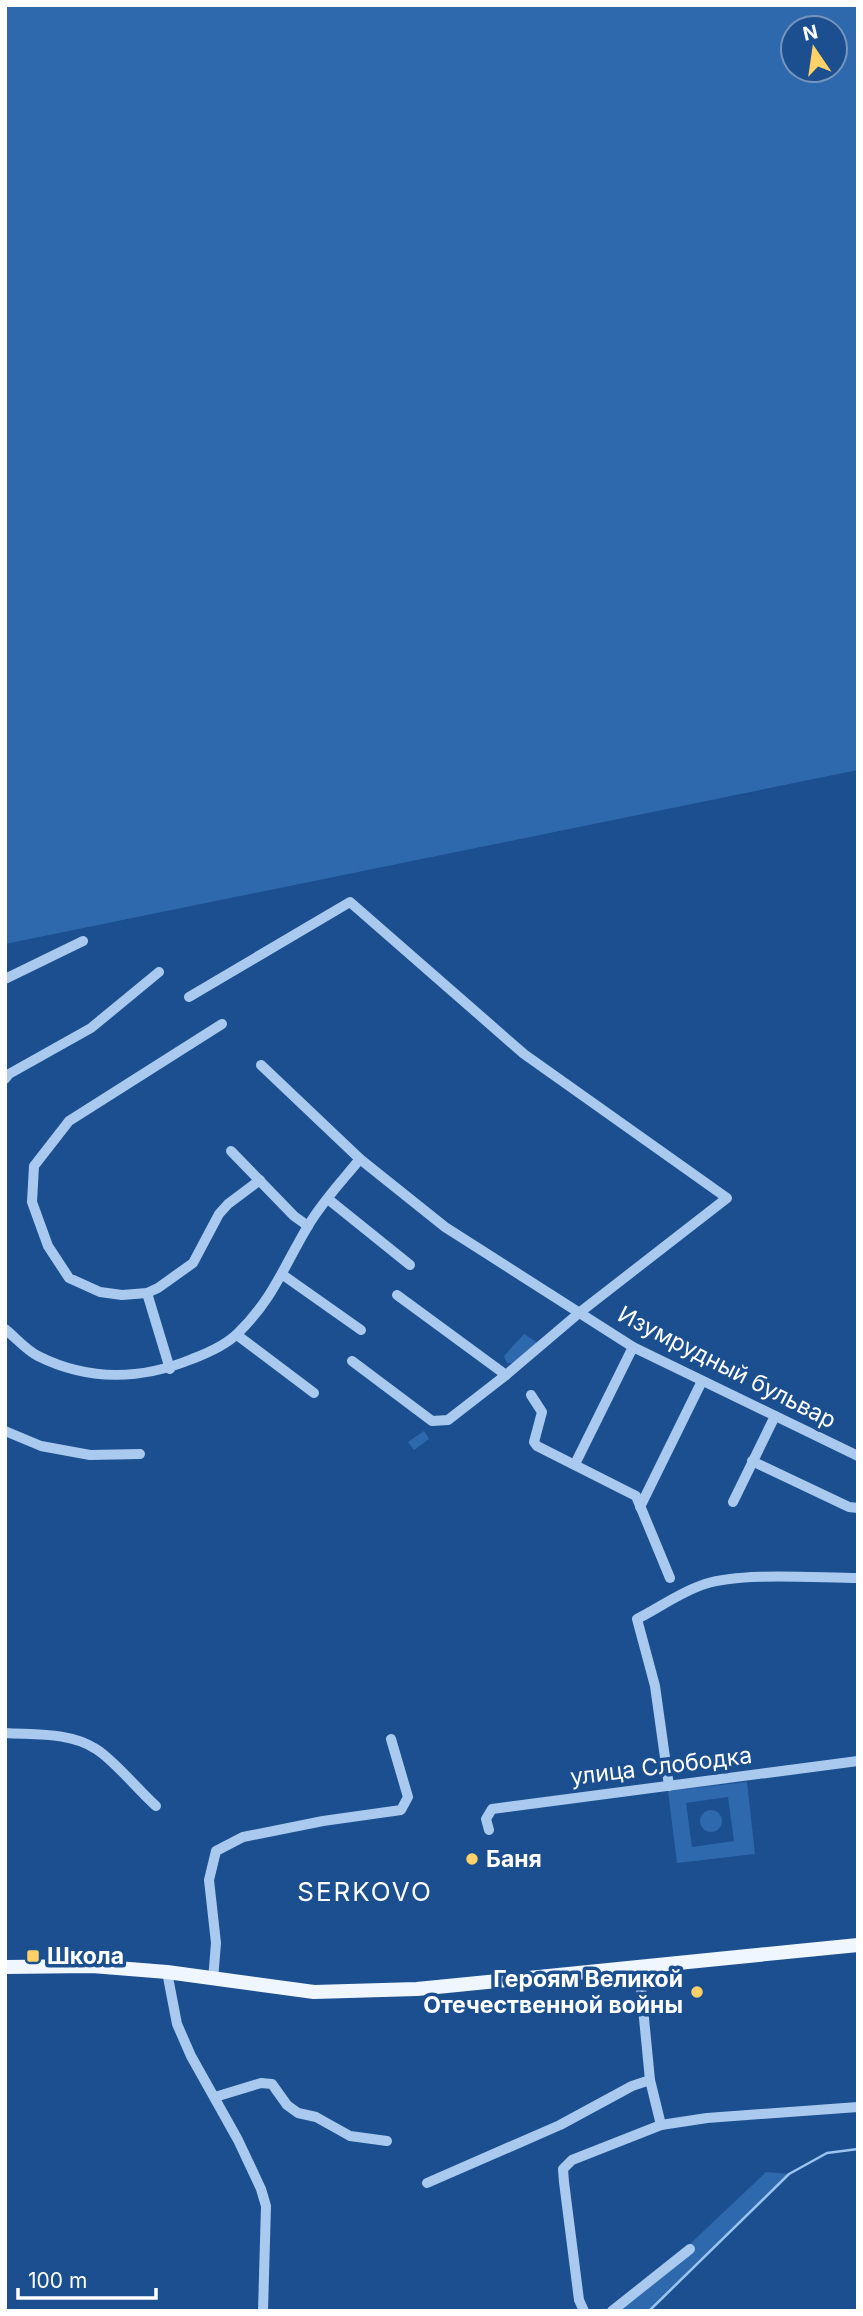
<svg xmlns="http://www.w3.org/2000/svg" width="863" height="2316" viewBox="0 0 863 2316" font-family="Inter,sans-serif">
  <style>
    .green { fill: #2e69ad; fill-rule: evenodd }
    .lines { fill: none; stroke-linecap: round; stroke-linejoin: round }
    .stream { stroke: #9cc4f0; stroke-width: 2.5 }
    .minor { stroke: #a9c9ee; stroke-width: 10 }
    .major { stroke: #f0f6ff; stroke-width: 14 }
    .poi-dot { fill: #ffd166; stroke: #1b4f8f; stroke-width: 2.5 }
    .labels { text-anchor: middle; stroke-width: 7; stroke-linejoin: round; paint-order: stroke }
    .street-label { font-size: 23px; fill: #fff; stroke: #1b4f8f }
    .poi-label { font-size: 23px; font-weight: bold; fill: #fff; stroke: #1b4f8f; text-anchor: start }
    .quarter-label { font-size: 26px; letter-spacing: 2px; fill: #fff; stroke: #1b4f8f }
  </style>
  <rect width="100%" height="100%" fill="#1b4f8f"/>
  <!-- green -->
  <g class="green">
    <path d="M 5,5 L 858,5 L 858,770 L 5,944 ZM 835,28 L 835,70 L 793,70 L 793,28 Z"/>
    <polygon points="524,1334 538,1343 512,1363 507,1363 504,1356"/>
    <polygon points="424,1431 429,1439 414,1450 408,1442"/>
    <path d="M 747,1782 L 755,1854 L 677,1863 L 668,1791 ZM 728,1797 L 734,1841 L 692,1847 L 686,1803 Z"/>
    <circle cx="711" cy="1821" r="11"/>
    <polygon points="766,2172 789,2174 649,2311 619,2311"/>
  </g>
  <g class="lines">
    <!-- stream -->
    <polyline class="stream" points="649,2311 789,2174 827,2153 858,2149"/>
    <!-- minor -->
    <g class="minor">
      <polyline points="5,979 83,941"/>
      <polyline points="189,997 350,902 524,1054 727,1198 579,1313 506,1375 448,1420 432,1421 352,1361"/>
      <polyline points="222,1024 69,1121 34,1166 32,1202 48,1246 69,1278 100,1292 122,1295 147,1293 158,1288 193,1263 219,1214 228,1204 260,1180"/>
      <polyline points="261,1065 360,1159 445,1227 633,1347 858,1456"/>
      <polyline points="5,1079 9,1074 91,1028 159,972"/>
      <polyline points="231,1151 294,1216 308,1226"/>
      <polyline points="328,1199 410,1265"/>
      <polyline points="283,1275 361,1330"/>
      <polyline points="147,1293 170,1369"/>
      <polyline points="397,1295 506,1375"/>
      <path d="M 5,1329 C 15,1337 26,1350 38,1356 C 88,1381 141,1380 192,1359 C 208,1353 226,1345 238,1333 C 273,1299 284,1266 308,1226 C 322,1202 342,1181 360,1159"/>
      <polyline points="237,1335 314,1393"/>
      <polyline points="531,1395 542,1412 534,1442 537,1446 636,1496 670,1578"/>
      <polyline points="5,1431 41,1446 90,1455 140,1454"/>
      <polyline points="752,1461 849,1507 858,1508"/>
      <polyline points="575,1464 633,1347"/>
      <polyline points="733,1502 775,1416"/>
      <polyline points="640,1507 702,1381"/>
      <path d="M 5,1733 C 35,1735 70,1732 96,1749 C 114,1760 139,1791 156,1806"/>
      <path d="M 669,1786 L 655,1686 L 637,1619 C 659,1608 682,1591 705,1584 C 744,1572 815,1578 858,1578"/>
      <polyline points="489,1830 486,1819 492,1809 858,1761"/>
      <polyline points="639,1967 650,2080 661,2125"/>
      <polyline points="167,1972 177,2024 191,2056 238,2140 261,2189 266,2206 263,2311"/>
      <polyline points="213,1980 216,1943 209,1880 216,1851 243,1837 323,1821 401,1810 408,1797 391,1739"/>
      <polyline points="215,2097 261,2083 272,2084 287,2105 298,2113 316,2117 350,2136 387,2141"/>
      <polyline points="427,2183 560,2125 632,2086 650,2080"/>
      <polyline points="584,2311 579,2300 564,2182 563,2169 572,2160 661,2125 707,2118 858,2107"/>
      <polyline points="612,2311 690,2249"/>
    </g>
    <!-- major -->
    <polyline class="major" points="5,1967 92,1966 167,1972 314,1992 417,1989 858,1945"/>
  </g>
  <!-- markers -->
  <g class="poi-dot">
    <circle cx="472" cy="1859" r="7"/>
    <rect x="26" y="1949" width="14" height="14" rx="3.5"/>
    <circle cx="697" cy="1992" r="7"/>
  </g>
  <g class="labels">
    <!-- street labels -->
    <g class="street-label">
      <text transform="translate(727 1367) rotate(27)" y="8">Изумрудный бульвар</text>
      <text transform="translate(661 1766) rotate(-7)" y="8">улица Слободка</text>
    </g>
    <!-- poi labels -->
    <g class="poi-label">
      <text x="486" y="1867">Баня</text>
      <text x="47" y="1964">Школа</text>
      <text x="683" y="1987" text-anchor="end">Героям Великой<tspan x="683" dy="26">Отечественной войны</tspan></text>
    </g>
    <!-- quarter labels -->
    <g class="quarter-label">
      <text x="365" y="1901">SERKOVO</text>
    </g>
  </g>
  <!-- border -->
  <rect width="863" height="2316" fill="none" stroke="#ffffff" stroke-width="14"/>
  <!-- north arrow -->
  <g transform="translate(814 49) rotate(347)"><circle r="33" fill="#1b4f8f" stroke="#7695bc" stroke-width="2"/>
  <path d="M0-5L12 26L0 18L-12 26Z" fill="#ffd166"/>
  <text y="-10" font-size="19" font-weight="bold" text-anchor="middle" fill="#ffffff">N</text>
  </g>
  <!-- scale -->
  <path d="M18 2288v10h138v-10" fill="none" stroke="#ffffff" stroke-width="3.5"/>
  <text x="28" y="2288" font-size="21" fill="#ffffff" stroke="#1b4f8f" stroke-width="5" paint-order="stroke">100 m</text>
</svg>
